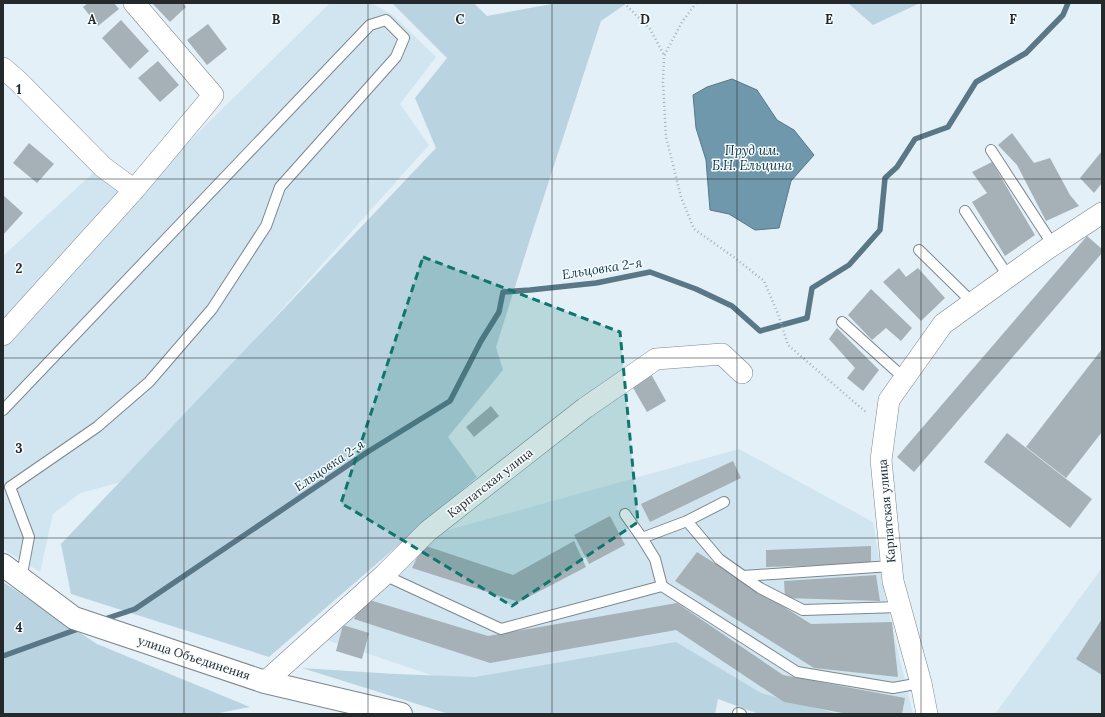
<svg xmlns="http://www.w3.org/2000/svg" width="1105" height="717" viewBox="0 0 1105 717" font-family="Lora,serif">
  <style>
    .built { fill: #d1e5f0 }
    .green { fill: #bad3e0 }
    .water { fill: #7098ac; stroke: #597786 }
    .lines { fill: none; stroke-linecap: round; stroke-linejoin: round }
    .stream { stroke: #597786; stroke-width: 5.5 }
    .building { fill: #a5b1b7 }
    .lane-casing { stroke: #7b878d; stroke-width: 12 }
    .street-casing { stroke: #7b878d; stroke-width: 22 }
    .secondary-casing { stroke: #7b878d; stroke-width: 24 }
    .path { stroke: #a6b1b7; stroke-width: 2.5; stroke-dasharray: 1 3; stroke-linecap: butt }
    .lane { stroke: #fff; stroke-width: 10 }
    .street { stroke: #fff; stroke-width: 21 }
    .secondary { stroke: #fff; stroke-width: 22 }
    .marked { fill: #0f766e; fill-opacity: 0.2; stroke: #0f766e; stroke-width: 3; stroke-dasharray: 8 5; stroke-linejoin: round }
    .grid { fill: none; stroke: #24292c; stroke-width: 1; stroke-opacity: 0.55 }
    .labels { text-anchor: middle; stroke-width: 3; stroke-linejoin: round; paint-order: stroke }
    .street-label { font-size: 12px; fill: #24292c; stroke: #f7fcff }
    .water-label { font-size: 13px; font-style: italic; fill: #0f3444; stroke: #f7fcff }
    .grid-label { font-size: 13px; text-anchor: middle; font-weight: bold; fill: #24292c; stroke: #f7fcff; stroke-width: 3; stroke-linejoin: round; paint-order: stroke }
  </style>
  <rect width="100%" height="100%" fill="#e3f0f7"/>
  <!-- built -->
  <g class="built">
    <polygon points="330,3 372,3 394,16 436,57 400,104 429,145 129,480 80,493 53,514 40,572 3,549 3,256 94,172 133,197"/>
    <polygon points="739,449 873,522 885,597 913,714 795,714 678,649 458,684 327,640 445,531"/>
    <polygon points="1102,568 1102,714 995,714"/>
  </g>
  <!-- green -->
  <g class="green">
    <polygon points="392,3 474,3 487,16 557,3 627,3 601,21 533,230 496,347 503,370 448,437 477,477 269,657 71,594 61,544 436,148 415,98 447,58"/>
    <polygon points="848,3 920,3 873,25"/>
    <polygon points="3,582 97,644 250,707 214,714 3,714"/>
    <polygon points="676,642 761,693 838,714 759,714 718,699 715,714 449,714 302,668 395,674 475,677"/>
  </g>
  <!-- water -->
  <polygon class="water" points="732,79 757,90 777,120 794,130 814,155 791,181 779,228 755,230 729,214 710,210 706,160 696,128 693,95 707,87"/>
  <g class="lines">
    <!-- stream -->
    <g class="stream">
      <polyline points="105,619 135,609 369,451 450,401 481,341 499,312 503,292 530,290 596,283 650,272 696,289 732,306 760,331 807,318 812,288 849,265 880,230 885,178 897,167 915,139 948,127 976,82 1026,53 1063,15 1068,3"/>
      <polyline points="3,656 78,629"/>
    </g>
  </g>
  <!-- building -->
  <g class="building">
    <polygon points="88,3 114,3 119,9 98,26 83,7"/>
    <polygon points="152,3 183,3 186,7 170,22"/>
    <polygon points="121,20 149,51 130,69 102,38"/>
    <polygon points="208,24 227,49 207,65 187,40"/>
    <polygon points="158,61 179,85 160,102 138,78"/>
    <polygon points="1012,133 1034,163 1050,158 1070,195 1079,206 1046,221 1017,165 998,145"/>
    <polygon points="29,143 54,164 37,183 13,163"/>
    <polygon points="1102,151 1102,183 1094,193 1080,178"/>
    <polygon points="992,162 1035,235 1005,256 972,202 987,193 972,172"/>
    <polygon points="3,195 23,213 3,235"/>
    <polygon points="1087,236 1102,249 1102,253 914,472 897,457"/>
    <polygon points="899,268 906,277 918,268 945,298 921,321 883,282"/>
    <polygon points="871,289 912,328 901,341 886,328 872,340 848,315"/>
    <polygon points="837,328 879,370 863,391 847,378 855,368 829,339"/>
    <polygon points="1102,349 1102,432 1066,478 1026,447"/>
    <polygon points="651,374 666,401 647,412 632,386"/>
    <polygon points="491,406 499,416 474,437 466,427"/>
    <polygon points="1007,433 1092,499 1070,528 984,462"/>
    <polygon points="733,461 741,478 650,522 641,504"/>
    <polygon points="610,516 625,545 589,564 574,535"/>
    <polygon points="574,541 586,567 519,602 412,568 423,545 513,575"/>
    <polygon points="871,546 871,564 766,567 766,550"/>
    <polygon points="697,552 811,624 892,622 898,677 814,668 675,581"/>
    <polygon points="876,575 880,601 785,598 784,581"/>
    <polygon points="363,598 488,636 677,603 783,675 905,698 902,714 848,714 784,702 676,630 490,663 354,619"/>
    <polygon points="1102,619 1102,675 1076,659"/>
    <polygon points="343,625 369,633 362,659 336,651"/>
  </g>
  <g class="lines">
    <!-- lane casing -->
    <g class="lane-casing">
      <g id="lane">
        <polyline points="991,150 1053,245"/>
        <polyline points="965,211 1008,276"/>
        <polyline points="919,250 972,302"/>
        <polyline points="842,322 904,378"/>
        <polyline points="3,410 370,25 386,20 404,38 396,57 280,187 266,226 212,309 149,382 97,427 10,487 29,537 21,579"/>
        <polyline points="625,514 642,538 655,559 662,586"/>
        <polyline points="687,521 719,559 760,588 803,610 900,607"/>
        <polyline points="642,538 687,521 724,502"/>
        <polyline points="384,575 501,629 662,586 797,672 893,688 921,683"/>
        <polyline points="743,576 891,566"/>
        <polyline points="738,713 741,714"/>
      </g>
    </g>
    <!-- street casing -->
    <g class="street-casing">
      <g id="street">
        <polyline points="3,68 18,81 103,167 134,190"/>
        <polyline points="3,335 134,190 206,104 213,95 134,3"/>
        <polyline points="265,682 384,575 428,531 585,408 656,359 722,354 742,373"/>
        <polyline points="927,714 921,683 893,581 881,460 889,400 943,324 1047,249 1102,213"/>
      </g>
    </g>
    <!-- secondary casing -->
    <g class="secondary-casing">
      <polyline id="secondary" points="3,565 74,618 265,682 401,714"/>
    </g>
    <!-- path -->
    <g class="path">
      <polyline points="624,3 650,29 664,55"/>
      <polyline points="696,3 682,22 664,56 663,82 666,137 681,197 694,229 735,258 764,281 778,314 788,345 867,413"/>
    </g>
    <!-- lane -->
    <use href="#lane" class="lane"/>
    <!-- street -->
    <use href="#street" class="street"/>
    <!-- secondary -->
    <use href="#secondary" class="secondary"/>
  </g>
  <!-- marked area -->
  <path class="marked" d="M 423,257 L 620,332 L 638,522 L 512,606 L 341,503 Z"/>
  <!-- grid -->
  <path class="grid" d="M 184,3 L 184,714M 368,3 L 368,714M 552,3 L 552,714M 737,3 L 737,714M 921,3 L 921,714M 3,179 L 1102,179M 3,358 L 1102,358M 3,538 L 1102,538"/>
  <g class="labels">
    <!-- street labels -->
    <g class="street-label">
      <text transform="translate(490 483) rotate(-38)" y="4">Карпатская улица</text>
      <text transform="translate(887 511) rotate(-95)" y="4">Карпатская улица</text>
      <text transform="translate(194 658) rotate(18)" y="4">улица Объединения</text>
    </g>
    <!-- water labels -->
    <g class="water-label">
      <text x="752" y="155">Пруд им.<tspan x="752" dy="15">Б.Н. Ельцина</tspan></text>
      <text transform="translate(602 268) rotate(-9)" y="5">Ельцовка 2-я</text>
      <text transform="translate(329 465) rotate(-34)" y="5">Ельцовка 2-я</text>
    </g>
  </g>
  <g class="grid-label">
    <text x="92" y="24">A</text>
    <text x="276" y="24">B</text>
    <text x="460" y="24">C</text>
    <text x="645" y="24">D</text>
    <text x="829" y="24">E</text>
    <text x="1013" y="24">F</text>
    <text x="19" y="94">1</text>
    <text x="19" y="273">2</text>
    <text x="19" y="453">3</text>
    <text x="19" y="632">4</text>
  </g>
  <!-- border -->
  <rect width="1105" height="717" fill="none" stroke="#24292c" stroke-width="8"/>
</svg>
